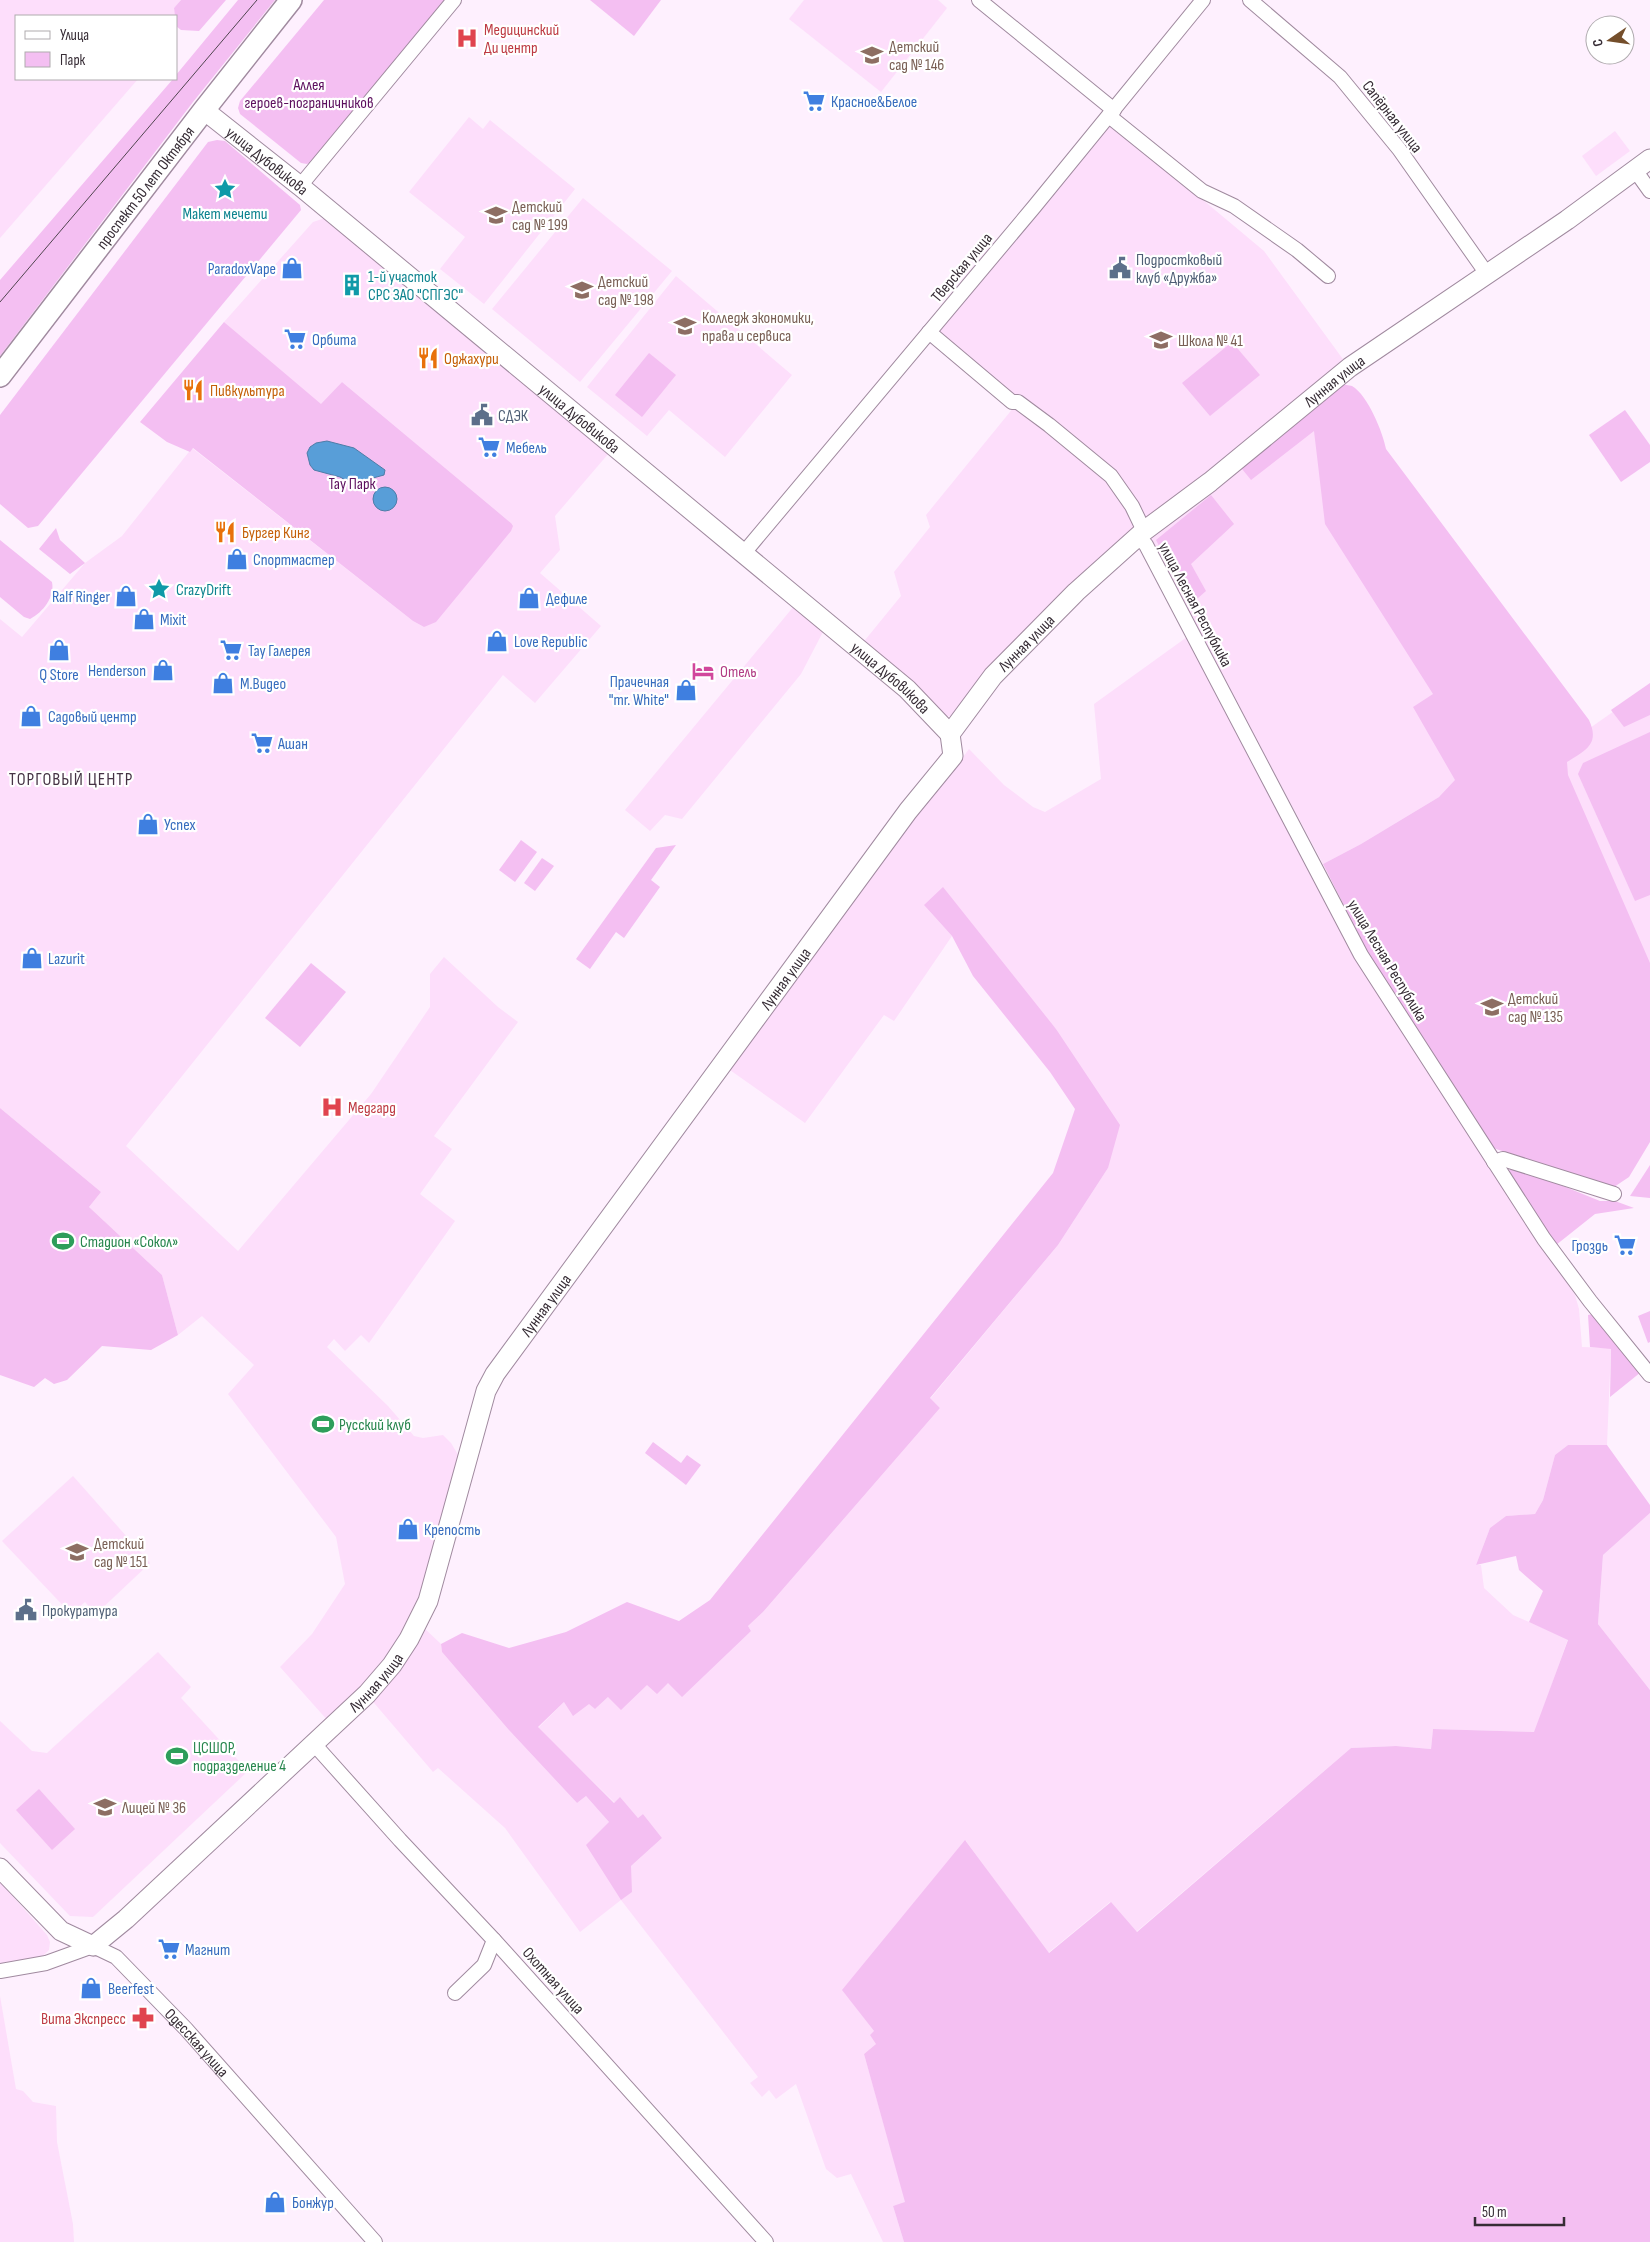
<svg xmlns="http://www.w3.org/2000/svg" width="1650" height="2242" viewBox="0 0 1650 2242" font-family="'Sofia Sans Condensed',sans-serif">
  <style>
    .built { fill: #fddefb }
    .green { fill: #f4bff2 }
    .water { fill: #589ed8; stroke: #4e7ca7 }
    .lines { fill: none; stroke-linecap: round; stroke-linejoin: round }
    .street-casing { stroke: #a08a9f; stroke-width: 16 }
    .secondary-casing { stroke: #a08a9f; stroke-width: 21 }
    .primary-casing { stroke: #a08a9f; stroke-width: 24 }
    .street { stroke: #fff; stroke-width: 14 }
    .secondary { stroke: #fff; stroke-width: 19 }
    .primary { stroke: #fff; stroke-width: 21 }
    .tram { stroke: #50454f; stroke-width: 1 }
    .labels { text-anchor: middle; stroke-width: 4.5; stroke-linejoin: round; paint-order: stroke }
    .health-label { font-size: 16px; fill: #be3a42; stroke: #fff; text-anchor: start }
    .education-label { font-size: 16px; fill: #785e54; stroke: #fff; text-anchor: start }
    .park-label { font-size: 16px; fill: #5c0f5e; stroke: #fff }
    .shop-label { font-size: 16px; fill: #366cbe; stroke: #fff; text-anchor: start }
    .street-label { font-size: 16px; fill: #362c35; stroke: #fff }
    .culture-label { font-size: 16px; fill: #0d838f; stroke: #fff; text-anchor: start }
    .service-label { font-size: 16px; fill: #4e5e75; stroke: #fff; text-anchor: start }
    .food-label { font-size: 16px; fill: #c56008; stroke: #fff; text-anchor: start }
    .hotel-label { font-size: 16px; fill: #b23c85; stroke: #fff; text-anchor: start }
    .leisure-label { font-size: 16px; fill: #27864d; stroke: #fff; text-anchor: start }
    .neighbourhood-label { font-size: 18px; letter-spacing: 1px; fill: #463345; stroke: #fff }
  </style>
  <rect width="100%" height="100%" fill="#fef0fe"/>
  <!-- built -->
  <g class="built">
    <polygon points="0,0 181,0 174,8 175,16 16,16 16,79 138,79 0,238"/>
    <polygon points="804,0 938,0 947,8 881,92 789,19"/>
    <polygon points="469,117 483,129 490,120 575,189 484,304 440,269 465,237 409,192"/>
    <polygon points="1111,123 1264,251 1345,362 1304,395 953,716 946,716 861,645 901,596 894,572 930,527 926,515 1014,407 933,338"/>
    <polygon points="1615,131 1630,151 1596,176 1582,156"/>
    <polygon points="583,198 672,271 580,382 492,309"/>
    <polygon points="325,218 609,453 555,516 560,550 540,573 601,626 535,703 503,675 126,1146 238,1251 371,1094 430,1007 430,974 444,957 498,1007 518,1022 434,1136 452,1149 420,1194 455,1221 369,1343 361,1335 345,1351 334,1339 327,1347 388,1406 414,1436 423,1438 443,1435 451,1443 460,1458 430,1577 387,1661 329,1722 280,1667 312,1634 345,1584 336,1537 228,1394 254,1365 202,1316 178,1335 162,1275 89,1207 101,1192 0,1108 0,619 22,637 85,563 122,536 192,448 413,621 424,627 511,523 342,382 321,405 224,322 313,222"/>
    <polygon points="676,276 792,375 725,457 669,410 647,436 587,387"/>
    <polygon points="1314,405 1502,759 1361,844 1323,864 1148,536"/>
    <polygon points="794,606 824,630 801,674 682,819 665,815 650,831 625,810"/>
    <polygon points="1187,637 1313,870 1355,958 1575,1295 1579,1309 1582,1347 1611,1348 1607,1445 1568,1445 1555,1455 1543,1500 1535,1514 1506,1516 1490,1528 1476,1565 1481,1565 1484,1588 1513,1615 1568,1639 1535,1732 1433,1729 1431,1749 1396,1746 1351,1748 1136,1932 1110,1902 1048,1953 966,1841 843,1990 874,2031 876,2044 864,2054 906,2203 893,2206 904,2242 883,2242 851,2174 837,2178 826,2169 796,2084 776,2099 769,2090 762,2097 750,2083 758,2077 621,1900 580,1932 505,1828 438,1768 433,1772 369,1697 423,1627 441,1644 442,1652 508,1729 577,1803 586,1796 609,1822 631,1866 662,1838 643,1814 638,1818 620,1798 615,1803 538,1728 564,1702 590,1704 595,1709 608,1697 647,1684 668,1683 751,1631 748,1626 763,1612 940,1408 930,1399 1058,1245 1108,1168 1056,1029 924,905 952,936 894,1021 884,1015 805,1123 727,1068 919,806 940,788 969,749 1004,785 1033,807 1045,812 1101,779 1094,704"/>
    <polygon points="1650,686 1650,996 1554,756 1590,728"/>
    <polygon points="73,1476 150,1563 96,1614 85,1602 71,1614 2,1541"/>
    <polygon points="1650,1513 1650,1690 1598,1624 1603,1555"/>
    <polygon points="158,1652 191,1687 181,1698 248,1771 93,1917 70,1916 0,1843 0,1721 32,1751 47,1753"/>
    <polygon points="0,1882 47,1935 50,1942 49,1950 43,1956 0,1966"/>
    <polygon points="0,1996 16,2089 23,2091 33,2102 56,2106 57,2142 73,2224 74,2242 0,2242"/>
  </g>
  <!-- green -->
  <g class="green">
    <polygon points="181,0 226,0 199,31 181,30 176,26 174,8"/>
    <polygon points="238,0 275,0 193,102 0,356 0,280 173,79 176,79 176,75"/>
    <polygon points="324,0 447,0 313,161 307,164 301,163 240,114 238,108 240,101"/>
    <polygon points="590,0 661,0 634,36"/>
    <polygon points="217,140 225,141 300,205 301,210 38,526 28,528 0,504 0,415 208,142"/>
    <polygon points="224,322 321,404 342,382 511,523 513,526 511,531 436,622 424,627 413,621 193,448 190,452 167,442 140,422"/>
    <polygon points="1232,342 1260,375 1210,416 1182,383"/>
    <polygon points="649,353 676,375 642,417 615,395"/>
    <path d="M 1340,384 C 1344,385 1349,385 1352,386 C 1368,395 1383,433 1386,449 L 1589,720 C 1600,744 1586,750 1567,762 L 1568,775 L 1650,963 L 1650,1142 L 1629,1177 L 1614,1187 L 1496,1149 L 1488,1144 L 1368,953 L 1323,864 L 1361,844 L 1439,797 L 1455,780 L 1413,707 L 1433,694 L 1325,524 L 1314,431 L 1251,480 L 1238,464 Z"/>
    <polygon points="1625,410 1650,445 1650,462 1621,482 1589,435"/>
    <polygon points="1211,495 1234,524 1191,564 1206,591 1190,605 1156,540"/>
    <polygon points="56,528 60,540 85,563 70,574 39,549"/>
    <path d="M 0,540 L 52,582 C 55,597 43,612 30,619 L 24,617 L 0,597 Z"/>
    <polygon points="1650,683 1650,715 1624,727 1611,710"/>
    <polygon points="1650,732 1650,895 1635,901 1578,774 1583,763"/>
    <polygon points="521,840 537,852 515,882 499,870"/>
    <polygon points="676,845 651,880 660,887 624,938 616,932 590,969 576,959 656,848"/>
    <polygon points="542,858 554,866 535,891 524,883"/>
    <polygon points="943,887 1056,1029 1120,1125 1108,1168 1058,1245 930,1398 940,1408 763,1612 748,1626 751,1631 682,1697 668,1683 657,1694 647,1685 621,1710 608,1697 595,1709 589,1704 573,1716 564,1702 538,1727 614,1803 620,1797 638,1818 643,1814 662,1838 631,1866 632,1892 621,1900 586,1845 609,1822 586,1796 577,1803 508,1729 442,1652 441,1644 462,1633 509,1648 566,1632 627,1602 679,1621 710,1600 1053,1173 1075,1109 1050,1072 973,976 952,936 924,905"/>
    <polygon points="311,963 346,992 300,1047 265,1018"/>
    <polygon points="0,1108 101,1192 89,1207 162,1275 178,1335 151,1350 102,1346 67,1380 54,1384 45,1378 34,1387 0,1375"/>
    <polygon points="1650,1165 1650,1198 1630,1196"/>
    <polygon points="1511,1169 1536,1175 1600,1201 1615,1201 1634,1208 1595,1214 1556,1245 1508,1172"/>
    <polygon points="1650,1311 1650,1342 1648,1343 1638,1316"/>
    <polygon points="1593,1314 1641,1372 1610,1397 1611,1349 1590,1347 1588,1315"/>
    <polygon points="653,1442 681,1463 687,1455 701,1465 686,1485 645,1453"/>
    <polygon points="1568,1445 1607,1445 1650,1505 1650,1513 1603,1555 1598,1624 1650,1690 1650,2242 904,2242 893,2206 905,2202 864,2054 876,2044 870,2035 874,2031 842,1990 965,1840 1049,1953 1111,1902 1137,1932 1351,1748 1396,1746 1431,1749 1433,1729 1534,1732 1568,1640 1529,1622 1543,1591 1519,1570 1516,1556 1476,1565 1490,1528 1506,1516 1535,1514 1543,1500 1555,1455"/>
    <polygon points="39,1789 75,1829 52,1850 16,1810"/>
  </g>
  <!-- water -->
  <g class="water">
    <polygon points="327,441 354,448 385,470 384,475 373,478 361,489 340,477 314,470 310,465 307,453 310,447 316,443"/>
    <circle cx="385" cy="499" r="12"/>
  </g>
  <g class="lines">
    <!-- street casing -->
    <g class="street-casing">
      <g id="street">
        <polyline points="979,0 1114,110"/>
        <polyline points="1250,0 1340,77 1399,149 1487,274"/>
        <polyline points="1109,116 1202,191 1234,206 1297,250 1328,276"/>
        <polyline points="1635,170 1650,191"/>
        <polyline points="300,186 454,0"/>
        <polyline points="929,332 1012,402 1018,402 1049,425 1111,476 1132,506 1144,531"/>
        <polyline points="1138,536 1146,545 1361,955 1544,1239 1590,1301 1650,1375"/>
        <polyline points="743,554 1034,207 1203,0"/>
        <polyline points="1494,1162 1503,1159 1614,1194"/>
        <polyline points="314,1744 400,1840 494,1940 766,2242"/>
        <path id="s1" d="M 0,1971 L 46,1963 L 93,1946 L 116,1957 L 186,2029 L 375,2242"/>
        <polyline points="455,1993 484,1965 494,1940"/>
      </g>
    </g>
    <!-- secondary casing -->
    <g class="secondary-casing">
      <g id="secondary">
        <path id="s2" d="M 204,110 L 300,186 L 907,689 L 950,734"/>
        <path id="s3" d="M 0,1868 L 61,1931 L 93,1946 L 126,1919 L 367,1694 L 392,1665 L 409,1639 L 428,1601 L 486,1391 L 495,1374 L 908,811 L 953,756 L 950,734 L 993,676 L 1076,592 L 1144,531 L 1210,482 L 1350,367 L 1567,220 L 1650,159"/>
      </g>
    </g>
    <!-- primary casing -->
    <g class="primary-casing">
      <g id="primary">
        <path id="s4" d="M 0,376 L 204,110 L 291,0"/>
      </g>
    </g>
    <!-- street -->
    <use href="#street" class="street"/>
    <!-- secondary -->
    <use href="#secondary" class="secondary"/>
    <!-- primary -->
    <use href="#primary" class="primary"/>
    <!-- tram -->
    <polyline class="tram" points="0,302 257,0"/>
  </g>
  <!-- icons -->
  <defs>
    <g id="hospital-bare" transform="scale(1.725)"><path d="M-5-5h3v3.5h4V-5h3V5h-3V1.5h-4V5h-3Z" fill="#e0444e" stroke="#fff" stroke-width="2.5" paint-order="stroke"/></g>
    <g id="school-bare" transform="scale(1.725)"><path d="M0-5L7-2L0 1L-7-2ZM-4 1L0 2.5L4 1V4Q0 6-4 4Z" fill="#8d6e63" stroke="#fff" stroke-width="2.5" paint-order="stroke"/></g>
    <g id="supermarket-bare" transform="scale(1.725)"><path d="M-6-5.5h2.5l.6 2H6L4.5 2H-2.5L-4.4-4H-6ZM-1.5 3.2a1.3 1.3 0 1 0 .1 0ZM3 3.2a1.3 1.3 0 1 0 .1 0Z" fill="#3f7fe0" stroke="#fff" stroke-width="2.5" paint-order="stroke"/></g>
    <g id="sight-bare" transform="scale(1.725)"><path d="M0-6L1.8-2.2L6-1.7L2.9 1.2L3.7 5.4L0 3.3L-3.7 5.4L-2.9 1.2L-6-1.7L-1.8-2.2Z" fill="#0f9aa8" stroke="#fff" stroke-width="2.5" paint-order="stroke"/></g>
    <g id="shop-bare" transform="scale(1.725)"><path d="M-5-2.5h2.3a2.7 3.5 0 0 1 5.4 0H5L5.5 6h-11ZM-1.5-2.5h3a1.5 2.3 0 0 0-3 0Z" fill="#3f7fe0" stroke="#fff" stroke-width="2.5" paint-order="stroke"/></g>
    <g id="civic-bare" transform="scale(1.725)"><path d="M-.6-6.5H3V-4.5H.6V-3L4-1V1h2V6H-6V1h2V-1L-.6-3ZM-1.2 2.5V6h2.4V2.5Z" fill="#5c6f8a" stroke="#fff" stroke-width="2.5" paint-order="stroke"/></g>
    <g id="building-bare" transform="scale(1.725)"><path d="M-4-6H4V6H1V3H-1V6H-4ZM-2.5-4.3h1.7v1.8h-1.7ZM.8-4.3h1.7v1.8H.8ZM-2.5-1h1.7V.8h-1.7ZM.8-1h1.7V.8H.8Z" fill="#0f9aa8" stroke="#fff" stroke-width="2.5" paint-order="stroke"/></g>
    <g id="university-bare" transform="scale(1.725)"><path d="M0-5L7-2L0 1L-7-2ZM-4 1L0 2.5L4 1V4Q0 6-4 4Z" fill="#8d6e63" stroke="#fff" stroke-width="2.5" paint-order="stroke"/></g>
    <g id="restaurant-bare" transform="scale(1.725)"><path d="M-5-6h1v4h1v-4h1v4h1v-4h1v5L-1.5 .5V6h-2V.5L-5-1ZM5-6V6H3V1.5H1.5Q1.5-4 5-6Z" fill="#e8710a" stroke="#fff" stroke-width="2.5" paint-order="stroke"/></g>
    <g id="hotel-bare" transform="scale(1.725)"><path d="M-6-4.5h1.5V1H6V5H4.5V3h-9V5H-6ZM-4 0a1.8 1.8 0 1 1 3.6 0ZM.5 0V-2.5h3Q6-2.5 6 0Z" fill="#d1479c" stroke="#fff" stroke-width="2.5" paint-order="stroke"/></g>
    <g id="stadium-bare" transform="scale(1.725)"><path d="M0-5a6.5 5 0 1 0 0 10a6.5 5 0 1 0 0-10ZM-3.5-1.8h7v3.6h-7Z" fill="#2e9e5b" stroke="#fff" stroke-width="2.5" paint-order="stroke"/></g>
    <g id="pharmacy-bare" transform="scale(1.725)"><path d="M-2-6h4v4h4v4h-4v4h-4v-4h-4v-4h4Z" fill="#e0444e" stroke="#fff" stroke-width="2.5" paint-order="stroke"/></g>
  </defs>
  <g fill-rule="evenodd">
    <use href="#hospital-bare" x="467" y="38"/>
    <use href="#school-bare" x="872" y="55"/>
    <use href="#supermarket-bare" x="814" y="101"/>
    <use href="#sight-bare" x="225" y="189"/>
    <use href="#school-bare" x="496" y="215"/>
    <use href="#shop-bare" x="292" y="268"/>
    <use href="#civic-bare" x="1120" y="268"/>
    <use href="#building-bare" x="352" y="285"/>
    <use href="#school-bare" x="582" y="290"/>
    <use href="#university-bare" x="685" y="326"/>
    <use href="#supermarket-bare" x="295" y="339"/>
    <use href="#school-bare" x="1161" y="340"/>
    <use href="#restaurant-bare" x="428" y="358"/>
    <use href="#restaurant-bare" x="193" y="390"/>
    <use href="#civic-bare" x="482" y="415"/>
    <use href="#supermarket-bare" x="489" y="447"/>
    <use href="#restaurant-bare" x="225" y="532"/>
    <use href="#shop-bare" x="237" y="559"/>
    <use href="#sight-bare" x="159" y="589"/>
    <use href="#shop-bare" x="126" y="596"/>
    <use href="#shop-bare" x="529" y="598"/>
    <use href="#shop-bare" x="144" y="619"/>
    <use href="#shop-bare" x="497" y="641"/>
    <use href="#shop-bare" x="59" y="650"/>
    <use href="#supermarket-bare" x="231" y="650"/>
    <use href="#shop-bare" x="163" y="670"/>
    <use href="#hotel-bare" x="703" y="671"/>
    <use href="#shop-bare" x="223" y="683"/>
    <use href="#shop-bare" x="686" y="690"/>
    <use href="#shop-bare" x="31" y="716"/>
    <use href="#supermarket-bare" x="262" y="743"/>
    <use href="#shop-bare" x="148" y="824"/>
    <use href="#shop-bare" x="32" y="958"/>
    <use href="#school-bare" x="1492" y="1007"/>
    <use href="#hospital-bare" x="332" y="1107"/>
    <use href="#stadium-bare" x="63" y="1241"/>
    <use href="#supermarket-bare" x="1625" y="1245"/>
    <use href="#stadium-bare" x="323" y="1424"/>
    <use href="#shop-bare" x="408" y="1529"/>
    <use href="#school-bare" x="77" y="1552"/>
    <use href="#civic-bare" x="26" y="1610"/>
    <use href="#stadium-bare" x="177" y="1756"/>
    <use href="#school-bare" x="105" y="1807"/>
    <use href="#supermarket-bare" x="169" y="1949"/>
    <use href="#shop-bare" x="91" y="1988"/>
    <use href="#pharmacy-bare" x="143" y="2018"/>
    <use href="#shop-bare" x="275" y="2202"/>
  </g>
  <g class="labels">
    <!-- health labels -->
    <g class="health-label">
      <text x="484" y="35">Медицинский<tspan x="484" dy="18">Ди центр</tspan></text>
      <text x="348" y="1113">Медгард</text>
      <text x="126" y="2024" text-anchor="end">Вита Экспресс</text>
    </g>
    <!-- education labels -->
    <g class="education-label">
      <text x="889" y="52">Детский<tspan x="889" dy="18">сад № 146</tspan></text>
      <text x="512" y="212">Детский<tspan x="512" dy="18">сад № 199</tspan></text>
      <text x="598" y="287">Детский<tspan x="598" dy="18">сад № 198</tspan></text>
      <text x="702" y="323">Колледж экономики,<tspan x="702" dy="18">права и сервиса</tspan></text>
      <text x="1178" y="346">Школа № 41</text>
      <text x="1508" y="1004">Детский<tspan x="1508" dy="18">сад № 135</tspan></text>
      <text x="94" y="1549">Детский<tspan x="94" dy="18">сад № 151</tspan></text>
      <text x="122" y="1813">Лицей № 36</text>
    </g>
    <!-- park labels -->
    <g class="park-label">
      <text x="309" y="90">Аллея<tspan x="309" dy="18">героев-пограничников</tspan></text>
      <text x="352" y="489">Тау Парк</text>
    </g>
    <!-- shop labels -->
    <g class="shop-label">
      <text x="831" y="107">Красное&amp;Белое</text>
      <text x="276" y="274" text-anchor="end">ParadoxVape</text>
      <text x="312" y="345">Орбита</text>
      <text x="506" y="453">Мебель</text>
      <text x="253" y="565">Спортмастер</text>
      <text x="110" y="602" text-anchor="end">Ralf Ringer</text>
      <text x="546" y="604">Дефиле</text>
      <text x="160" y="625">Mixit</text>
      <text x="514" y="647">Love Republic</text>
      <text x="248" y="656">Тау Галерея</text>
      <text x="146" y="676" text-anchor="end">Henderson</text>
      <text x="59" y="680" text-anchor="middle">Q Store</text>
      <text x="669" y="687" text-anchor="end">Прачечная<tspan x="669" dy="18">"mr. White"</tspan></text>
      <text x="240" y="689">М.Видео</text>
      <text x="48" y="722">Садовый центр</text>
      <text x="278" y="749">Ашан</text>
      <text x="164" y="830">Успех</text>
      <text x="48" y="964">Lazurit</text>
      <text x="1608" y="1251" text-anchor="end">Гроздь</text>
      <text x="424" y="1535">Крепость</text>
      <text x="185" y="1955">Магнит</text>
      <text x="108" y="1994">Beerfest</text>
      <text x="292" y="2208">Бонжур</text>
    </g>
    <!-- street labels -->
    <g class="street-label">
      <text transform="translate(1393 116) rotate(52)" y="6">Сапёрная улица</text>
      <text dy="6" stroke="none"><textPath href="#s2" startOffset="81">улица Дубовикова</textPath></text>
      <text dy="6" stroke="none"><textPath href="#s4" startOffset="238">проспект 50 лет Октября</textPath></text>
      <text transform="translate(961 267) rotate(-50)" y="6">Тверская улица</text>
      <text dy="6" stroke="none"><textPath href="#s3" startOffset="2160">Лунная улица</textPath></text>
      <text dy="6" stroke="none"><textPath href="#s2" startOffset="486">улица Дубовикова</textPath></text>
      <text transform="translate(1196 604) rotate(62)" y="6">улица Лесная Республика</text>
      <text dy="6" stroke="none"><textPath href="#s3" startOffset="1755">Лунная улица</textPath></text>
      <text dy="6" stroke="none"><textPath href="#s2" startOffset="891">улица Дубовикова</textPath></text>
      <text transform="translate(1388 960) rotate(59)" y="6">улица Лесная Республика</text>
      <text dy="6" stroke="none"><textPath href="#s3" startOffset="1335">Лунная улица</textPath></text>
      <text dy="6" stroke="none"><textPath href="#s3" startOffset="930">Лунная улица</textPath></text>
      <text dy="6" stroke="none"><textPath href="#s3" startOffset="510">Лунная улица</textPath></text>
      <text transform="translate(554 1980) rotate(48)" y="6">Охотная улица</text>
      <text dy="6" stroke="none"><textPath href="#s1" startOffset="240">Одесская улица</textPath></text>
    </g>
    <!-- culture labels -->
    <g class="culture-label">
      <text x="225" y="219" text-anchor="middle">Макет мечети</text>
      <text x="368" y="282">1-й участок<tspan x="368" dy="18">СРС ЗАО "СПГЭС"</tspan></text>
      <text x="176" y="595">CrazyDrift</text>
    </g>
    <!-- service labels -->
    <g class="service-label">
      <text x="1136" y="265">Подростковый<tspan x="1136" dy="18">клуб «Дружба»</tspan></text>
      <text x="498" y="421">СДЭК</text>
      <text x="42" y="1616">Прокуратура</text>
    </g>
    <!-- food labels -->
    <g class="food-label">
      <text x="444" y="364">Оджахури</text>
      <text x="210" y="396">Пивкультура</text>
      <text x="242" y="538">Бургер Кинг</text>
    </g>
    <!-- hotel labels -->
    <g class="hotel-label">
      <text x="720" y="677">Отель</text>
    </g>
    <!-- leisure labels -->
    <g class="leisure-label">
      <text x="80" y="1247">Стадион «Сокол»</text>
      <text x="339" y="1430">Русский клуб</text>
      <text x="193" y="1753">ЦСШОР,<tspan x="193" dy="18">подразделение 4</tspan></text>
    </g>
    <!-- neighbourhood labels -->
    <g class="neighbourhood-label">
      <text x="71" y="785">ТОРГОВЫЙ ЦЕНТР</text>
    </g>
  </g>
  <!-- legend -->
  <rect x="15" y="15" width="162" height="65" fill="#ffffff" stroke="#afabae"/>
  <rect x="25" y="31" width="25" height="8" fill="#ffffff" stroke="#afabae"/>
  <text x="60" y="40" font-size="15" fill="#362c35">Улица</text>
  <rect x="25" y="52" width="25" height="15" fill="#f4bff2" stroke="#afabae"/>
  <text x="60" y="65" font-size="15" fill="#362c35">Парк</text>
  <!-- north arrow -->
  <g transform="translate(1610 40) rotate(257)"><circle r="24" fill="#ffffff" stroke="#afabae"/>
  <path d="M0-4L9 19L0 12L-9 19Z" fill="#744e2b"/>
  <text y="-8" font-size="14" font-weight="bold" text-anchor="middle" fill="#362c35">С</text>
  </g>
  <!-- scale -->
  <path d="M1475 2217v8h89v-8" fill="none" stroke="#362c35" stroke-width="2.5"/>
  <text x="1482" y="2217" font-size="15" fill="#362c35" stroke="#ffffff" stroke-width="4" paint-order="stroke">50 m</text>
</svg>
